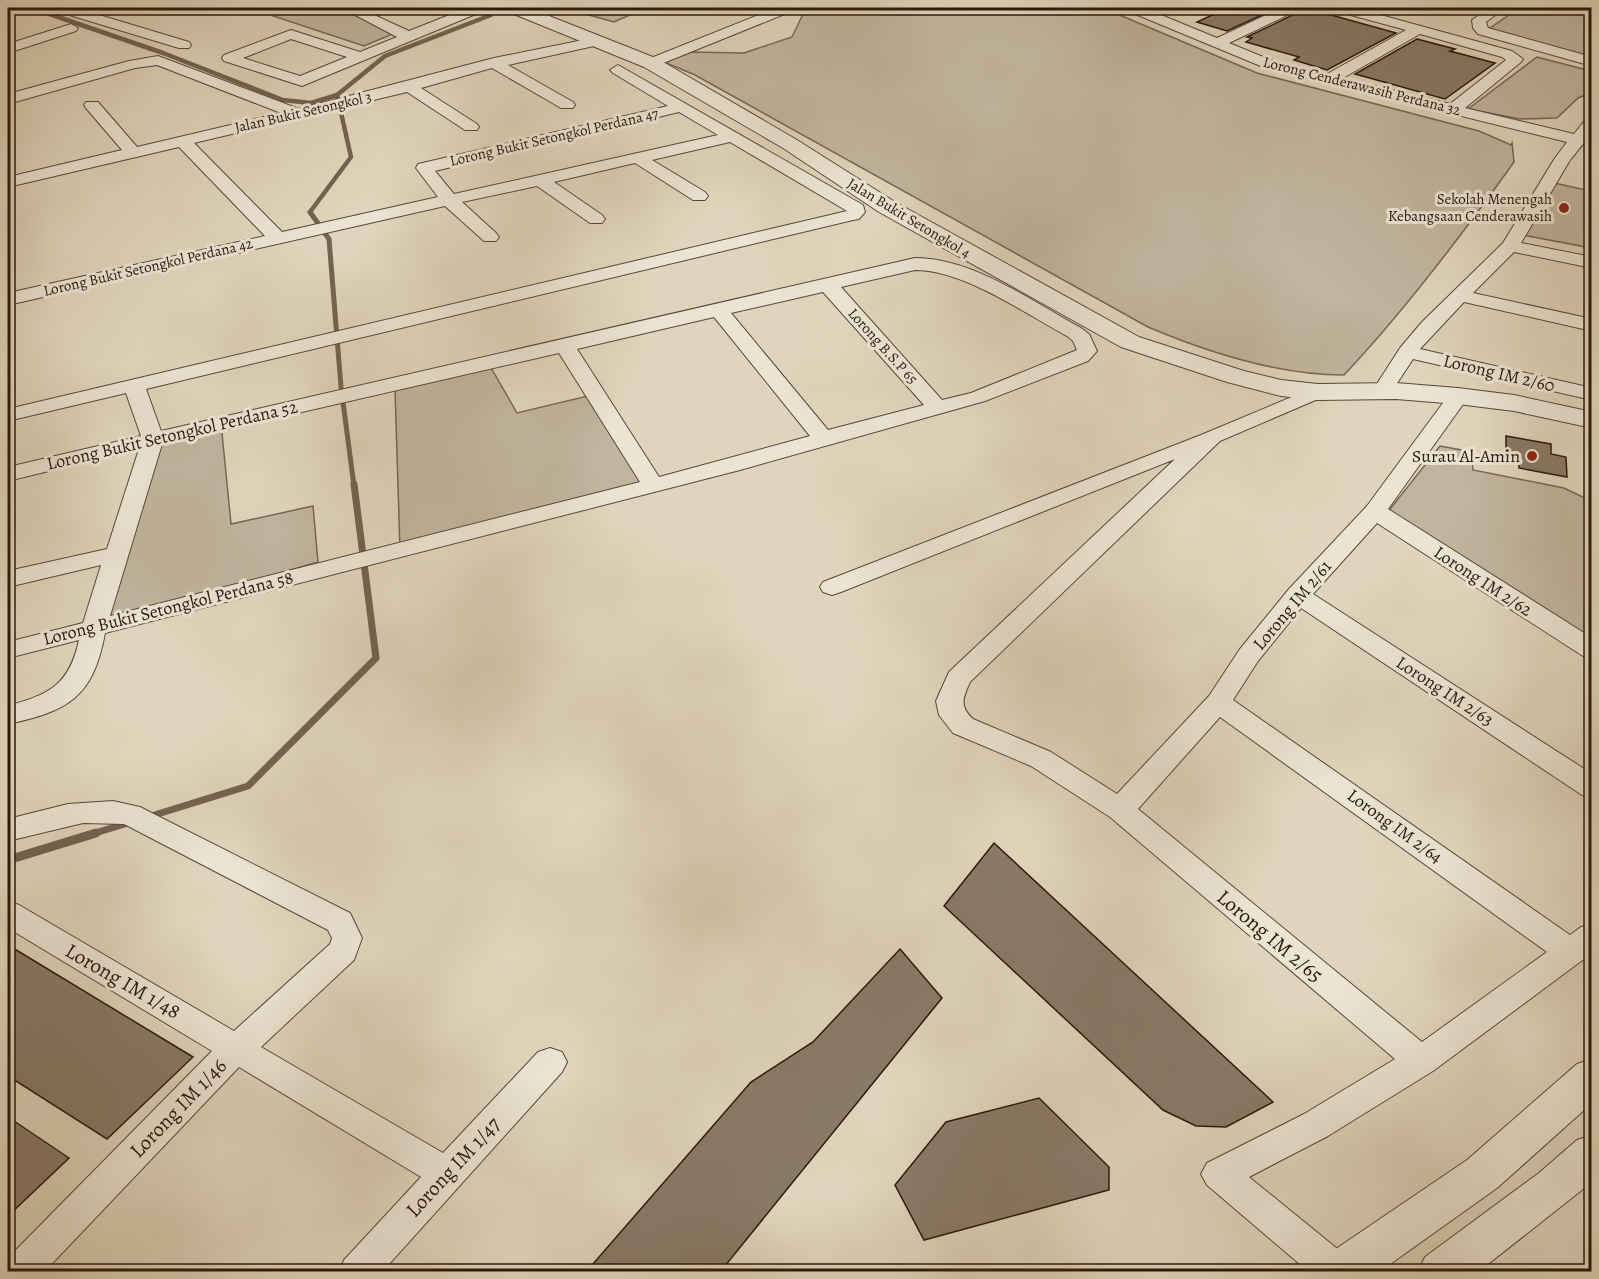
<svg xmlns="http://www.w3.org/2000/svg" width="1599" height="1279" viewBox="0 0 1599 1279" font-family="Alegreya,serif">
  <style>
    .green { fill: #c1b59e; stroke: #766656; stroke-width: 1.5 }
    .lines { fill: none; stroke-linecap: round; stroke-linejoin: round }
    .stream-far3 { stroke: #726352; stroke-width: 4.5 }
    .stream-far2 { stroke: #726352; stroke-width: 5 }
    .stream-far1 { stroke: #726352; stroke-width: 7 }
    .stream { stroke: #726352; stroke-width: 9 }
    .building { fill: #897a68; stroke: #2a180d; stroke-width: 1.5 }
    .minor-casing { stroke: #584739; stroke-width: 2 }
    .tertiary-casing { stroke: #584739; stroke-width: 2 }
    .minor { fill: #ebe4d3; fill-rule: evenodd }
    .tertiary { fill: #ebe4d3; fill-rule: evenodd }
    .poi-dot { fill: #8f2418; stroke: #ebe4d3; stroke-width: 2 }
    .labels { text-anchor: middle; stroke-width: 6; stroke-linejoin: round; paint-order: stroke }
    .far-street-label { font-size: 15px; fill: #2a180d; stroke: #ebe4d3 }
    .far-poi-label { font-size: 15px; fill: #2a180d; stroke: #ebe4d3; text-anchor: end }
    .street-label { font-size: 18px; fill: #2a180d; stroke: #ebe4d3 }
    .poi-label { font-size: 18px; fill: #2a180d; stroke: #ebe4d3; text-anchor: end }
    .near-street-label { font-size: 21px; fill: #2a180d; stroke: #ebe4d3 }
  </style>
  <rect width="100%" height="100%" fill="#e0d5bc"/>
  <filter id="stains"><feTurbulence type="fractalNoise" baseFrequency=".00333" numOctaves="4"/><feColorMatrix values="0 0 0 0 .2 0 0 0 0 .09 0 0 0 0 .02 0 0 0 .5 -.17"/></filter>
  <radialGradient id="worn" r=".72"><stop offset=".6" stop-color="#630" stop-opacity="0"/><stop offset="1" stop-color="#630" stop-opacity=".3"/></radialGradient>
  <!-- green -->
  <g class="green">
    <polygon points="280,8 344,8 395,33 364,46 273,16"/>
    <polygon points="576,8 622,8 637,12 614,22 571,10"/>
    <path d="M 813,8 L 1103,8 L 1257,73 L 1479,131 L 1511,145 L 1512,143 L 1514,162 C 1462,235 1406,309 1344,375 C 1279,375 1207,352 1148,327 L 695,75 L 664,62 L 690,52 L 744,53 L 792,37 L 804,12 Z"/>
    <polygon points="1519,8 1591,8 1591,61 1486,31"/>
    <polygon points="1537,57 1591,71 1591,93 1578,98 1557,118 1520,119 1468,109"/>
    <polygon points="1554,183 1591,191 1591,248 1518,234"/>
    <polygon points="490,366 517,413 596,394 653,485 400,550 395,390"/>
    <polygon points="221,423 231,524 313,506 318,562 94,627 153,439"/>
    <polygon points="1440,446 1472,452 1473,470 1564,488 1591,501 1591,629 1583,635 1387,513"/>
  </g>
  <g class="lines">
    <!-- stream-far3 -->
    <g class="stream-far3">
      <polyline points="32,8 163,53 283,100 311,103 337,95"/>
      <polyline points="311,214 310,212 351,157 337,95 385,56 491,15"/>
    </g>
    <!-- stream-far2 -->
    <polyline class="stream-far2" points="310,212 329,239 341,387 354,486"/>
    <!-- stream-far1 -->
    <g class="stream-far1">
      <polyline points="148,817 248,786 376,658 354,484"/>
      <polyline points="92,834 131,822"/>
    </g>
    <!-- stream -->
    <polyline class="stream" points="8,860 96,833"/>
  </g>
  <!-- building -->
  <g class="building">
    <polygon points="1227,8 1277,8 1227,31 1197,22"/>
    <polygon points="1300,8 1306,8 1396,33 1327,70 1294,60 1299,57 1246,42 1252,38 1247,37 1297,13"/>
    <polygon points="1417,39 1455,49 1450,51 1495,63 1445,99 1355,74"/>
    <polygon points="1506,436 1551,444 1551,454 1566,457 1567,477 1519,468 1519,459 1506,457"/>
    <polygon points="994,843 1273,1102 1226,1127 1196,1126 1163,1110 944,906"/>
    <polygon points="8,945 193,1057 107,1139 13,1079 8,1079"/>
    <polygon points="900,949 942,998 720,1272 586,1272 751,1082 813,1042"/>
    <polygon points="1039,1098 1109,1167 1109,1190 924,1240 895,1185 946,1122"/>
    <polygon points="8,1117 69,1158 8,1216"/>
  </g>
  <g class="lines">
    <!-- minor casing -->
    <g class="minor-casing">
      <g id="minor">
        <polygon points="66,8 76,8 189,42 191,45 189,48 179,48 66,14 64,11"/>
        <polygon points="261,8 281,8 283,10 276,14 263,11"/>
        <path d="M 342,8 L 359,8 L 409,31 L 467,8 L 485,8 L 483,11 L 302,86 L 224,61 L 222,58 L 224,55 L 291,30 L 360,52 L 397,37 ZM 291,39 L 347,57 L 300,76 L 243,58 Z"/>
        <polygon points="538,8 555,8 538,18 528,18 526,15"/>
        <polygon points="776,8 794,8 792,11 656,66 651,68 643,63 646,60"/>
        <path d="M 1126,8 L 1144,8 L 1217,38 L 1281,8 L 1298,8 L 1296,11 L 1229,43 L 1273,61 L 1327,74 L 1406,30 L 1336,11 L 1334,8 L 1355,8 L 1512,51 L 1523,59 L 1521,62 L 1465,108 L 1574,134 L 1586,119 L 1592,117 L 1592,133 L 1570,160 L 1521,243 L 1592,257 L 1592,268 L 1514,252 L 1473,293 L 1592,319 L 1592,331 L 1464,302 L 1420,349 L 1592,388 L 1592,400 L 1413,359 L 1390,394 L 1383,396 L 1376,394 L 1373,390 L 1400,348 L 1422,322 L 1503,243 L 1555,158 L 1567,142 L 1263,67 L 1128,11 ZM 1420,34 L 1502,57 L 1506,60 L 1450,104 L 1343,78 Z"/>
        <polygon points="1489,8 1505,8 1486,22 1488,28 1592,57 1592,66 1478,34 1473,28 1472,20"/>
        <polygon points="71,24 78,28 76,31 8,53 8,44"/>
        <path d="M 598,37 L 605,41 L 603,44 L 508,65 L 573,102 L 575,105 L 573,108 L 561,108 L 492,68 L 421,88 L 477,124 L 479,127 L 477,130 L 465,130 L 407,92 L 194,143 L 282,232 L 438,197 L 416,168 L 418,164 L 668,106 L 613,73 L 610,70 L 618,65 L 863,205 L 865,212 L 859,219 L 853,220 L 146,389 L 161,431 L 915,258 C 973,258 1031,301 1081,328 L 1089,334 L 1097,351 L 1088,361 L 985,401 L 740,470 L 105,633 C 93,698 68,711 8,724 L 8,706 C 49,694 69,686 79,640 L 8,658 L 8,642 L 83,623 L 101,565 L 8,587 L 8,571 L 107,549 L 139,449 L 8,481 L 8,467 L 141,436 L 126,393 L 8,421 L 8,409 L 847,211 L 730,142 L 652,160 L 705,192 L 708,196 L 705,200 L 693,200 L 635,163 L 554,182 L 602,215 L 605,219 L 602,223 L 590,223 L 537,186 L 462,202 L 496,233 L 499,237 L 496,241 L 484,241 L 445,206 L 8,305 L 8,293 L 265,236 L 179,147 L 8,187 L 8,177 L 122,150 L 86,108 L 84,105 L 86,102 L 98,102 L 137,147 L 281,113 L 157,65 L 135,68 L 8,104 L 8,94 L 129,61 L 158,56 L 299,109 L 494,58 ZM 679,112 L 718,135 L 454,194 L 435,171 ZM 915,270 C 964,270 1024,313 1067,336 L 1073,341 L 1077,350 L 971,393 L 942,400 L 841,287 ZM 823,292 L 924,405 L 828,430 L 731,313 ZM 714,317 L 810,436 L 659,477 L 577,349 ZM 559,353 L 640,482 L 110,616 L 162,444 Z"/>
        <path d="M 1318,386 L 1325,388 L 1328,392 L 1325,396 L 1220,441 L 970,682 C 963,698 959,706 973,719 L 1051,752 L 1117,794 L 1209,696 L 1240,649 L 1289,589 L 1367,506 L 1451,392 L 1458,390 L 1465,392 L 1469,396 L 1388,509 L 1592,638 L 1592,658 L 1583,656 L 1377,523 L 1313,594 L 1592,774 L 1592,798 L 1582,795 L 1301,608 L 1258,661 L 1233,700 L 1570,935 L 1581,927 L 1592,924 L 1592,953 L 1433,1071 L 1328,1136 L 1249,1177 L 1351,1260 L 1356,1272 L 1309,1272 L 1207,1185 L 1201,1174 L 1207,1163 L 1304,1114 L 1395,1059 L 1110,817 L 1031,766 L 953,733 L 939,715 L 936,701 L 949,672 L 1175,459 L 841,592 L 832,595 L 823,592 L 820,587 L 823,582 L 1201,435 ZM 1220,717 L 1547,952 L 1422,1042 L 1138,809 Z"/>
        <polygon points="113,801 140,807 350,913 362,938 354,960 261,1047 443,1153 538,1052 550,1048 562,1052 567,1062 562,1072 382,1272 339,1272 344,1260 421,1177 239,1067 44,1272 8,1272 8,1258 212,1051 8,928 8,901 19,905 234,1031 330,944 332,938 328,930 124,824 83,823 8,841 8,819 68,804"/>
      </g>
    </g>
    <!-- tertiary casing -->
    <g class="tertiary-casing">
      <g id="tertiary">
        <polygon points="506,8 529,8 658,59 797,140 895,202 1139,337 1244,371 1281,380 1318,384 1396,383 1458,388 1514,395 1592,412 1592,428 1514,411 1458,404 1396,399 1318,400 1281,396 1227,382 1121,347 879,212 783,148 644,67 509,12"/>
        <polygon points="1592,1059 1592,1103 1497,1188 1379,1272 1317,1272 1324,1257 1467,1160 1577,1064"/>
        <polygon points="1592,1135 1592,1182 1478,1272 1418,1272 1425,1257 1539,1173 1577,1140"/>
      </g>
    </g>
    <!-- minor -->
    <use href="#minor" class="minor"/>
    <!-- tertiary -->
    <use href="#tertiary" class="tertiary"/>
  </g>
  <!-- markers -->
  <g class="poi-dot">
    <circle cx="1564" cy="208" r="6"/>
    <circle cx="1532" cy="456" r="6"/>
  </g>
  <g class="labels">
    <!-- far-street labels -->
    <g class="far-street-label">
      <text transform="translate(1362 86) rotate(14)" y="5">Lorong Cenderawasih Perdana 32</text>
      <text transform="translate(303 112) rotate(-13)" y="5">Jalan Bukit Setongkol 3</text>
      <text transform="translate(554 137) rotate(-13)" y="5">Lorong Bukit Setongkol Perdana 47</text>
      <text transform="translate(909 218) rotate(31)" y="5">Jalan Bukit Setongkol 4</text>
      <text transform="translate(148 267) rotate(-13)" y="5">Lorong Bukit Setongkol Perdana 42</text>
      <text transform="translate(883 346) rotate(48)" y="5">Lorong B.S.P 65</text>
    </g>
    <!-- far-poi labels -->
    <g class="far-poi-label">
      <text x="1552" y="204">Sekolah Menengah<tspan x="1552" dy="17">Kebangsaan Cenderawasih</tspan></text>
    </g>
    <!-- street labels -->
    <g class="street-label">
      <text transform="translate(1499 373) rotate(13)" y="6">Lorong IM 2/60</text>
      <text transform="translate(172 435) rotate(-13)" y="6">Lorong Bukit Setongkol Perdana 52</text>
      <text transform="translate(1483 581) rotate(33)" y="6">Lorong IM 2/62</text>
      <text transform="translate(1292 605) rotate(-50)" y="6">Lorong IM 2/61</text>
      <text transform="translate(168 608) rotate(-14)" y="6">Lorong Bukit Setongkol Perdana 58</text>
      <text transform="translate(1445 691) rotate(33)" y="6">Lorong IM 2/63</text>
      <text transform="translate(1395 826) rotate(36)" y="6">Lorong IM 2/64</text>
    </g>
    <!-- poi labels -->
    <g class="poi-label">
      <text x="1520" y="462">Surau Al-Amin</text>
    </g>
    <!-- near-street labels -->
    <g class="near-street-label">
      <text transform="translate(1270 936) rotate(40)" y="7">Lorong IM 2/65</text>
      <text transform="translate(123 981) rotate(30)" y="7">Lorong IM 1/48</text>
      <text transform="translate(178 1108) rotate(-46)" y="7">Lorong IM 1/46</text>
      <text transform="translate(453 1167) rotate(-47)" y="7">Lorong IM 1/47</text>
    </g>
  </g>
  <!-- margin -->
  <rect width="1599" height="1279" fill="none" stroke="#e0d5bc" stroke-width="30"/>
  <rect x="9" y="9" width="1581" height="1261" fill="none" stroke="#2a180d" stroke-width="3"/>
  <rect x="15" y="15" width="1569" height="1249" fill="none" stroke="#2a180d" stroke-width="1.5"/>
  <rect width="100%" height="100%" filter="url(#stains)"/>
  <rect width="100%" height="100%" fill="url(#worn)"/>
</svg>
